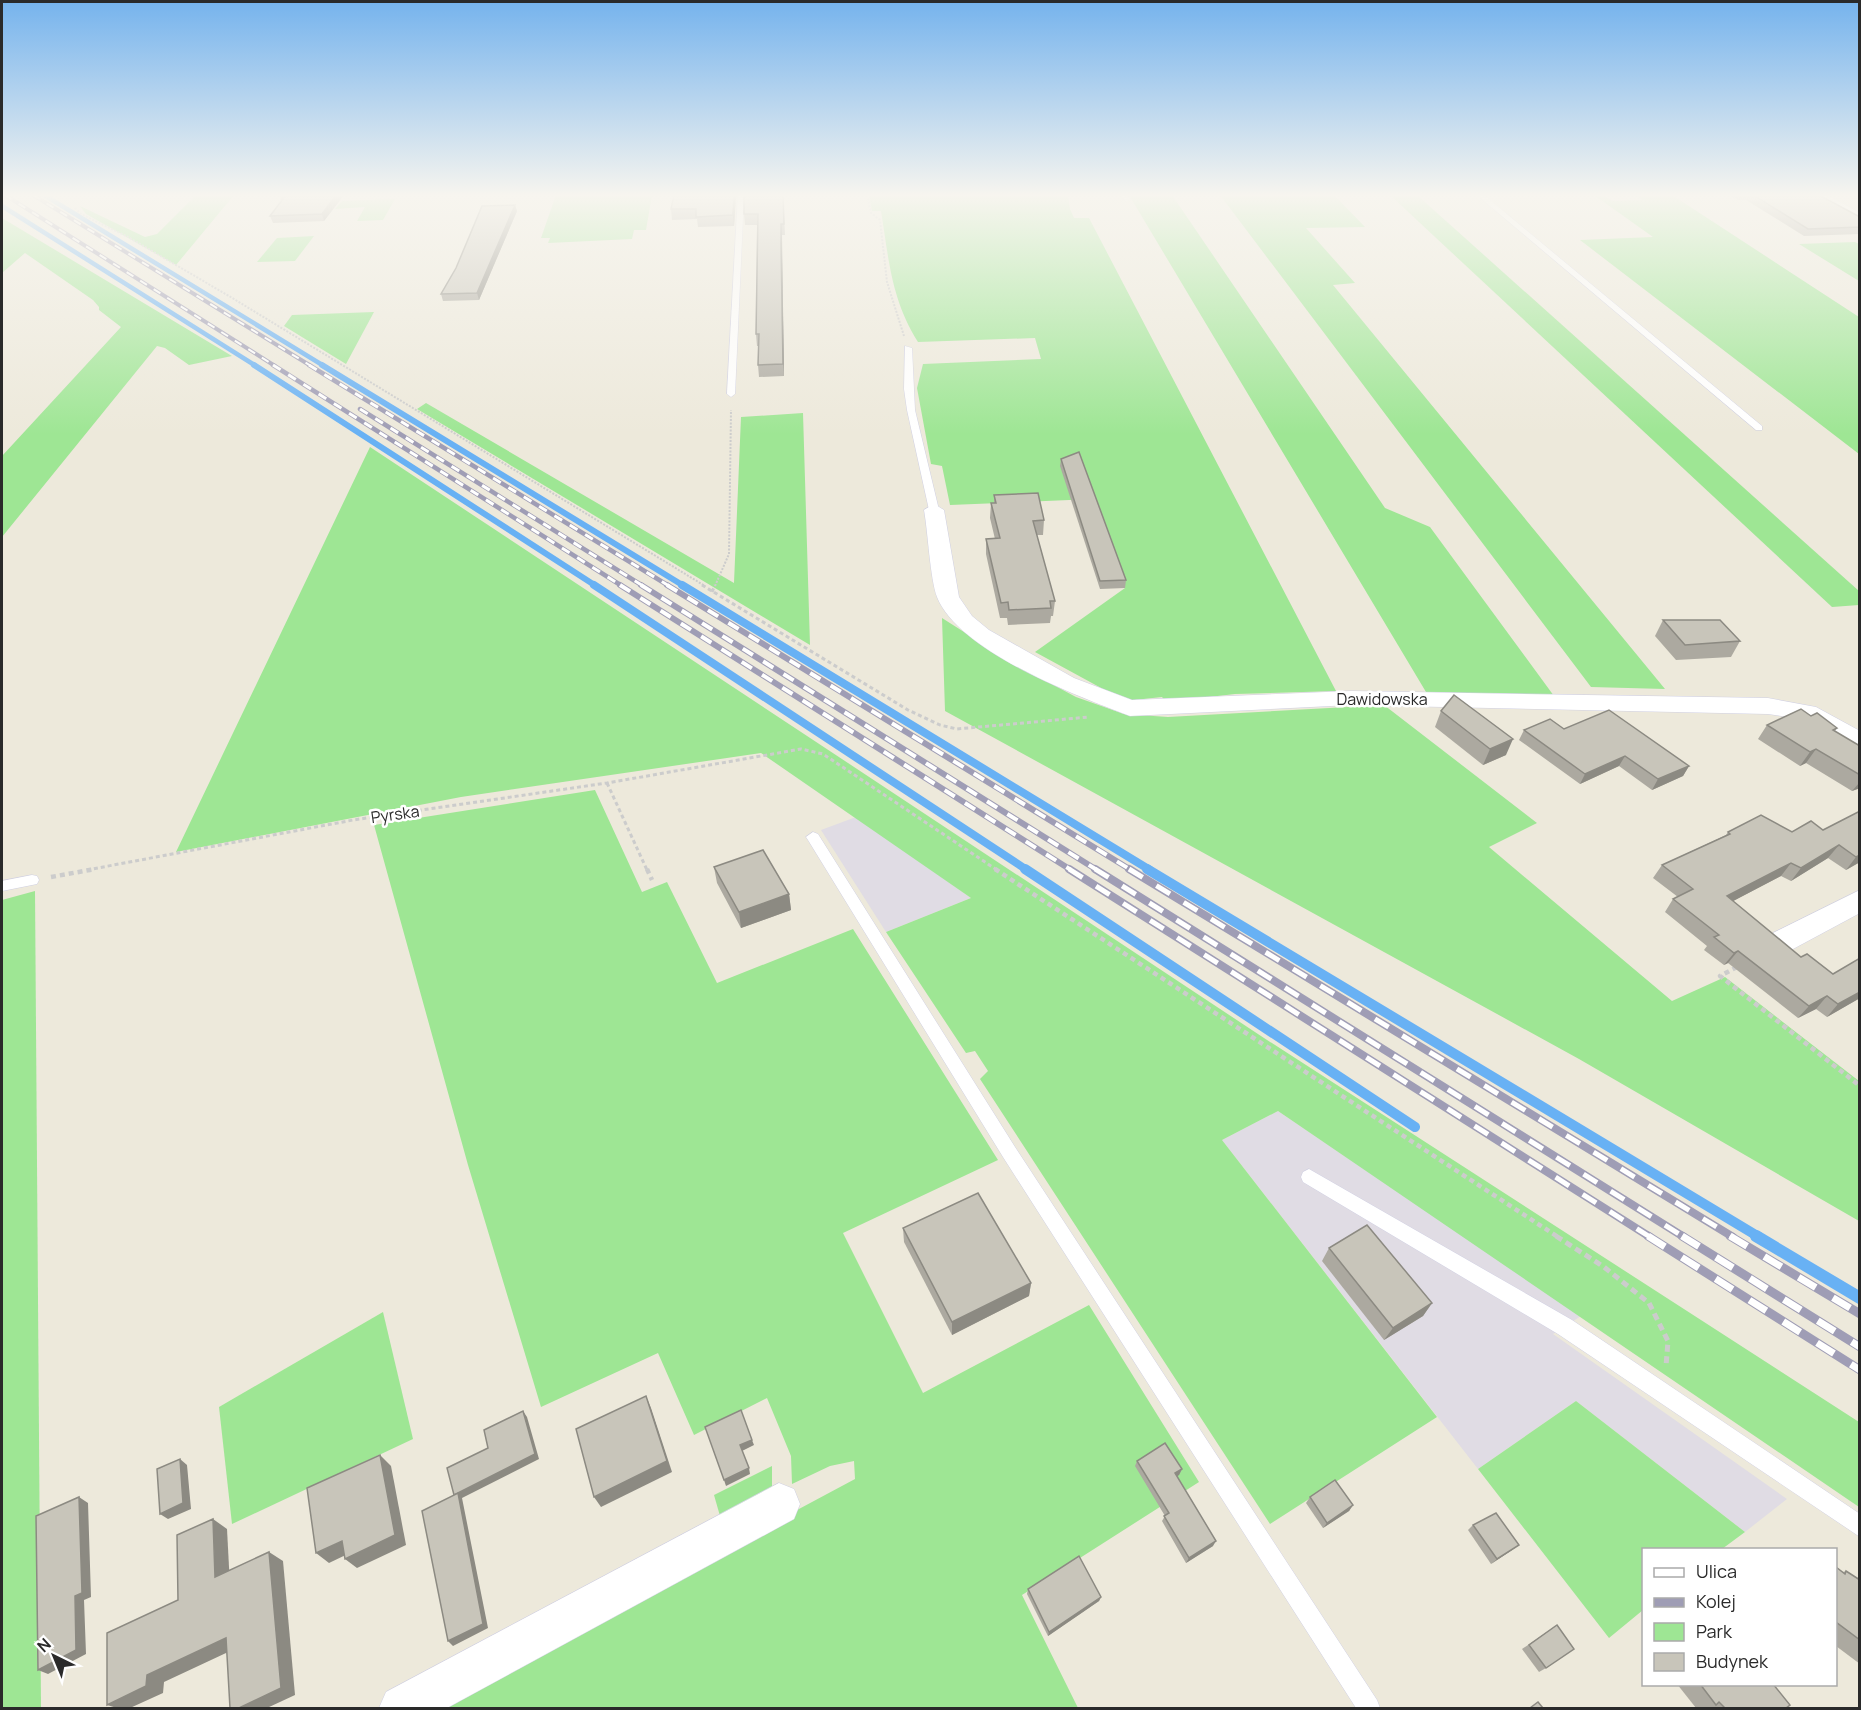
<svg xmlns="http://www.w3.org/2000/svg" width="1861" height="1710" viewBox="0 0 1861 1710" font-family="Manrope,sans-serif">
  <style>
    .industrial { fill: #e0dce4 }
    .green { fill: #9ee694 }
    .lines { fill: none; stroke-linecap: round; stroke-linejoin: round }
    .stream-far4 { stroke: #68b1f4; stroke-width: 4.5 }
    .stream-far3 { stroke: #68b1f4; stroke-width: 6 }
    .stream-far2 { stroke: #68b1f4; stroke-width: 8 }
    .stream-far1 { stroke: #68b1f4; stroke-width: 10 }
    .stream { stroke: #68b1f4; stroke-width: 12 }
    .service-casing { stroke: #d0d0e3; stroke-width: 1 }
    .minor-casing { stroke: #d0d0e3; stroke-width: 1 }
    .path-far3 { stroke: #ccc; stroke-width: 2; stroke-dasharray: 2 1.5; stroke-linecap: butt }
    .path-far2 { stroke: #ccc; stroke-width: 3; stroke-dasharray: 4 3; stroke-linecap: butt }
    .path-far1 { stroke: #ccc; stroke-width: 4.5; stroke-dasharray: 5 4; stroke-linecap: butt }
    .path { stroke: #ccc; stroke-width: 5; stroke-dasharray: 7 4.5; stroke-linecap: butt }
    .service { fill: #fff; fill-rule: evenodd }
    .minor { fill: #fff; fill-rule: evenodd }
    .rail-far4-casing { stroke: #9f9db5; stroke-width: 4 }
    .rail-far3-casing { stroke: #9f9db5; stroke-width: 4.5 }
    .rail-far2-casing { stroke: #9f9db5; stroke-width: 6 }
    .rail-far1-casing { stroke: #9f9db5; stroke-width: 8 }
    .rail-casing { stroke: #9f9db5; stroke-width: 9 }
    .rail-far4 { stroke: #fff; stroke-width: 2; stroke-dasharray: 8; stroke-linecap: butt }
    .rail-far3 { stroke: #fff; stroke-width: 3; stroke-dasharray: 9; stroke-linecap: butt }
    .rail-far2 { stroke: #fff; stroke-width: 4; stroke-dasharray: 12; stroke-linecap: butt }
    .rail-far1 { stroke: #fff; stroke-width: 5; stroke-dasharray: 16; stroke-linecap: butt }
    .rail { stroke: #fff; stroke-width: 7; stroke-dasharray: 20; stroke-linecap: butt }
    .wall { fill: #aca9a0 }
    .shaded-wall { fill: #8c8a82 }
    .building { fill: #c8c5ba; stroke: #8c8a82; stroke-width: 1.5 }
    .labels { text-anchor: middle; stroke-width: 5; stroke-linejoin: round; paint-order: stroke }
    .street-label { font-size: 16px; fill: #2a2a2a; stroke: #fff }
  </style>
  <rect width="100%" height="100%" fill="#ede9db"/>
  <!-- industrial -->
  <g class="industrial">
    <polygon points="856,817 971,898 886,932 821,830"/>
    <polygon points="1278,1111 1581,1316 1553,1334 1787,1499 1745,1532 1576,1401 1478,1469 1222,1140"/>
  </g>
  <!-- green -->
  <g class="green">
    <polygon points="196,195 234,195 176,265 86,214 80,206 145,237 157,234"/>
    <polygon points="556,195 652,195 646,230 634,230 632,239 548,243 550,238 541,238"/>
    <path d="M 869,195 L 1068,195 L 1070,209 L 1074,218 L 1089,218 L 1336,691 L 1235,694 L 1166,702 L 1162,697 L 1125,701 L 1035,652 L 1125,588 L 1093,499 L 950,505 L 942,466 L 931,464 L 917,388 L 923,364 L 1041,359 L 1035,338 L 918,342 C 891,299 889,260 881,211 L 872,211 Z"/>
    <polygon points="1129,195 1172,195 1385,508 1430,527 1554,696 1426,692"/>
    <polygon points="1220,195 1334,195 1365,227 1306,228 1355,283 1333,285 1665,689 1591,687"/>
    <polygon points="1390,195 1417,195 1859,591 1859,605 1832,607"/>
    <polygon points="1594,195 1603,195 1613,201 1642,200 1635,195 1672,195 1859,317 1859,454 1580,240 1653,237"/>
    <polygon points="395,199 383,220 357,221 365,207 335,209 342,201"/>
    <polygon points="2,218 232,356 189,365 165,348 157,346 2,537 2,456 121,327 99,310 99,307 93,300 25,253 2,273"/>
    <polygon points="314,236 295,261 257,262 277,238"/>
    <polygon points="1855,242 1859,244 1859,281 1799,244"/>
    <polygon points="374,312 346,364 284,326 292,315"/>
    <polygon points="426,403 734,583 741,417 803,413 810,645 417,409"/>
    <polygon points="370,447 1264,1038 1859,1422 1859,1507 1278,1111 1222,1140 1437,1417 1270,1524 980,1079 988,1071 975,1051 966,1053 886,932 971,898 761,753 461,797 176,852"/>
    <polygon points="942,618 1016,665 1076,697 1124,714 1168,717 1384,705 1537,823 1489,847 1672,1001 1725,977 1859,1081 1859,1221 1579,1059 945,711"/>
    <polygon points="595,790 642,892 667,882 717,983 853,929 998,1160 843,1233 923,1393 1089,1305 1199,1482 1022,1595 1078,1708 427,1708 855,1479 854,1461 830,1466 792,1484 791,1456 767,1398 694,1435 658,1353 541,1407 468,1165 374,825"/>
    <polygon points="35,891 41,1708 2,1708 2,900"/>
    <polygon points="383,1312 413,1439 232,1524 219,1407"/>
    <polygon points="1576,1401 1745,1532 1722,1549 1644,1550 1643,1610 1609,1638 1478,1469"/>
    <polygon points="772,1466 772,1488 720,1516 714,1495"/>
  </g>
  <g class="lines">
    <!-- stream-far4 -->
    <g class="stream-far4">
      <polyline points="44,195 324,366"/>
      <polyline points="2,206 256,366"/>
    </g>
    <!-- stream-far3 -->
    <g class="stream-far3">
      <polyline points="254,365 596,586"/>
      <polyline points="322,365 684,586"/>
    </g>
    <!-- stream-far2 -->
    <g class="stream-far2">
      <polyline points="594,585 1027,870"/>
      <polyline points="682,585 1150,870"/>
    </g>
    <!-- stream-far1 -->
    <g class="stream-far1">
      <polyline points="1025,869 1415,1127"/>
      <polyline points="1147,869 1759,1237"/>
    </g>
    <!-- stream -->
    <polyline class="stream" points="1756,1236 1860,1298"/>
    <!-- service casing -->
    <g class="service-casing">
      <g id="service">
        <polygon points="738,195 744,195 735,394 731,397 727,394"/>
        <polygon points="1121,195 1127,195 1130,200 1125,201"/>
        <polygon points="1477,195 1484,195 1762,426 1762,430 1756,430"/>
        <polygon points="1819,195 1827,195 1860,213 1860,218"/>
        <polygon points="905,346 912,348 915,410 939,510 934,513 929,510 907,410 904,389"/>
        <polygon points="813,832 818,834 1015,1147 1377,1700 1380,1708 1356,1708 1003,1157 808,840 806,837"/>
        <polygon points="32,875 37,876 39,880 37,884 2,891 2,881"/>
        <polygon points="1309,1169 1572,1320 1860,1514 1860,1537 1558,1334 1303,1182 1301,1177 1303,1172"/>
      </g>
    </g>
    <!-- minor casing -->
    <g class="minor-casing">
      <g id="minor">
        <path d="M 934,504 L 944,510 L 959,597 L 972,616 L 989,630 L 1074,678 L 1132,700 L 1351,691 L 1768,698 L 1816,707 L 1860,731 L 1860,750 L 1802,719 L 1768,714 L 1351,705 L 1130,716 L 1122,713 C 1072,694 958,650 937,597 C 930,578 928,532 924,510 Z"/>
        <polygon points="1860,890 1860,913 1793,949 1783,952 1773,949 1769,941 1773,933"/>
        <polygon points="779,1483 794,1489 800,1504 794,1519 447,1708 379,1708 386,1692"/>
      </g>
    </g>
    <!-- path-far3 -->
    <g class="path-far3">
      <polyline points="867,195 871,213 880,220 887,282 904,336"/>
      <polyline points="75,208 81,214 128,237 229,296 705,586"/>
      <polyline points="715,586 729,554 731,410"/>
    </g>
    <!-- path-far2 -->
    <g class="path-far2">
      <polyline points="702,585 908,710 940,725 957,729 1089,717"/>
      <polyline points="712,592 715,585"/>
      <polyline points="607,783 647,870"/>
      <polyline points="87,870 353,820 607,783 801,749 823,754 997,870"/>
    </g>
    <!-- path-far1 -->
    <g class="path-far1">
      <polyline points="647,869 652,880"/>
      <polyline points="995,869 1558,1237"/>
      <polyline points="51,877 95,869"/>
      <polyline points="1737,967 1720,976 1860,1086"/>
    </g>
    <!-- path -->
    <polyline class="path" points="1556,1236 1604,1267 1649,1303 1668,1341 1666,1366"/>
    <!-- service -->
    <use href="#service" class="service"/>
    <!-- minor -->
    <use href="#minor" class="minor"/>
    <!-- rail-far4 casing -->
    <g class="rail-far4-casing">
      <g id="rail-far4">
        <polyline points="5,195 275,366"/>
        <polyline points="33,195 311,366"/>
      </g>
    </g>
    <!-- rail-far3 casing -->
    <g class="rail-far3-casing">
      <g id="rail-far3">
        <polyline points="273,365 622,586"/>
        <polyline points="309,365 669,586"/>
        <polyline points="360,409 643,586"/>
      </g>
    </g>
    <!-- rail-far2 casing -->
    <g class="rail-far2-casing">
      <g id="rail-far2">
        <polyline points="620,585 1071,870"/>
        <polyline points="641,585 1097,870"/>
        <polyline points="667,585 1131,870"/>
      </g>
    </g>
    <!-- rail-far1 casing -->
    <g class="rail-far1-casing">
      <g id="rail-far1">
        <polyline points="1069,869 1650,1237"/>
        <polyline points="1095,869 1684,1237"/>
        <polyline points="1129,869 1733,1237"/>
      </g>
    </g>
    <!-- rail casing -->
    <g class="rail-casing">
      <g id="rail">
        <polyline points="1648,1236 1860,1370"/>
        <polyline points="1682,1236 1860,1347"/>
        <polyline points="1730,1236 1860,1314"/>
      </g>
    </g>
    <!-- rail-far4 -->
    <use href="#rail-far4" class="rail-far4"/>
    <!-- rail-far3 -->
    <use href="#rail-far3" class="rail-far3"/>
    <!-- rail-far2 -->
    <use href="#rail-far2" class="rail-far2"/>
    <!-- rail-far1 -->
    <use href="#rail-far1" class="rail-far1"/>
    <!-- rail -->
    <use href="#rail" class="rail"/>
  </g>
  <!-- wall -->
  <g class="wall">
    <polygon points="279,195 344,195 324,221 273,223 270,216 281,201"/>
    <polygon points="674,195 736,195 734,226 698,227 697,219 672,220 671,209"/>
    <polygon points="783,195 785,235 782,235 782,254 784,376 759,377 758,365 759,346 757,346 756,334 757,225 745,225 744,214"/>
    <polygon points="1729,195 1819,195 1860,217 1860,234 1804,236 1746,200 1738,200"/>
    <polygon points="517,211 479,300 443,301 441,294"/>
    <polygon points="1061,459 1126,580 1125,588 1100,589 1060,466"/>
    <polygon points="994,495 1044,520 1043,535 1037,535 1055,601 1053,616 1051,616 1050,623 1008,625 1007,618 1000,618 986,554 986,539 995,539 990,518 991,503 994,503"/>
    <polygon points="1663,620 1740,641 1731,657 1676,660 1655,636"/>
    <polygon points="1441,711 1506,755 1483,765 1435,727"/>
    <polygon points="1811,716 1837,728 1835,731 1860,746 1860,788 1852,791 1806,763 1800,766 1758,739 1767,725"/>
    <polygon points="1564,729 1689,766 1683,776 1652,790 1619,766 1580,784 1519,740 1524,730"/>
    <polygon points="1860,811 1860,862 1846,870 1828,858 1791,881 1781,876 1733,901 1801,957 1860,998 1827,1017 1816,1009 1798,1018 1728,963 1724,965 1704,950 1707,946 1665,912 1673,899 1678,897 1653,878 1662,865 1726,835 1728,832 1792,832 1823,830"/>
    <polygon points="714,867 789,894 791,910 741,928 717,883"/>
    <polygon points="903,1228 1031,1283 1029,1296 952,1335 904,1242"/>
    <polygon points="1329,1248 1432,1303 1423,1316 1384,1340 1322,1261"/>
    <polygon points="1137,1461 1182,1469 1179,1475 1177,1476 1213,1546 1186,1563 1162,1521 1165,1516 1135,1466"/>
    <polygon points="1310,1497 1353,1505 1349,1511 1323,1528 1306,1503"/>
    <polygon points="1473,1525 1519,1545 1512,1550 1491,1564 1468,1530"/>
    <polygon points="1836,1567 1843,1572 1846,1571 1860,1580 1860,1664 1836,1646"/>
    <polygon points="1028,1589 1101,1597 1099,1601 1048,1636 1027,1594"/>
    <polygon points="1557,1625 1546,1668 1539,1672 1522,1649"/>
    <polygon points="1677,1684 1773,1684 1786,1708 1696,1708"/>
  </g>
  <!-- shaded-wall -->
  <g class="shaded-wall">
    <polygon points="336,195 344,195 324,221 322,214"/>
    <polygon points="734,195 736,195 734,226 733,215"/>
    <polygon points="515,205 517,211 479,300 477,293"/>
    <polygon points="781,224 782,235 784,376 783,364"/>
    <polygon points="1513,739 1506,755 1483,765 1490,749"/>
    <polygon points="1816,749 1806,763 1800,766 1810,752"/>
    <polygon points="1625,756 1619,766 1580,784 1585,774"/>
    <polygon points="1689,766 1683,776 1652,790 1658,779"/>
    <polygon points="1860,782 1860,788 1852,791"/>
    <polygon points="1839,845 1828,858 1791,881 1801,868"/>
    <polygon points="1860,855 1860,862 1846,870 1856,857"/>
    <polygon points="1791,863 1781,876 1718,909 1727,896"/>
    <polygon points="789,894 791,910 741,928 739,912"/>
    <polygon points="1738,951 1728,963 1724,965 1734,953"/>
    <polygon points="1860,992 1860,998 1827,1017 1838,1004"/>
    <polygon points="1827,996 1816,1009 1798,1018 1809,1006"/>
    <polygon points="1031,1283 1029,1296 952,1335 952,1322"/>
    <polygon points="1432,1303 1423,1316 1384,1340 1393,1328"/>
    <polygon points="646,1396 651,1408 672,1472 601,1507 594,1497"/>
    <polygon points="523,1411 527,1417 539,1459 462,1498 488,1628 453,1646 448,1641 454,1495"/>
    <polygon points="752,1440 754,1445 742,1451 740,1445"/>
    <polygon points="380,1455 391,1466 406,1545 357,1568 345,1559"/>
    <polygon points="180,1459 187,1465 191,1509 168,1519 160,1514"/>
    <polygon points="749,1468 750,1474 726,1486 724,1480"/>
    <polygon points="1182,1469 1179,1475 1173,1479 1175,1473"/>
    <polygon points="79,1497 88,1503 91,1597 84,1600 86,1654 48,1674 38,1670"/>
    <polygon points="1353,1505 1349,1511 1323,1528 1327,1523"/>
    <polygon points="213,1519 227,1529 230,1586 215,1577"/>
    <polygon points="342,1541 354,1551 329,1563 316,1553"/>
    <polygon points="1216,1541 1213,1546 1186,1563 1189,1558"/>
    <polygon points="1519,1545 1512,1550 1491,1564 1497,1559"/>
    <polygon points="269,1552 283,1561 295,1695 267,1708 239,1708"/>
    <polygon points="1101,1597 1099,1601 1048,1636 1049,1632"/>
    <polygon points="226,1638 241,1646 164,1682 163,1693 130,1708 117,1708 107,1705 147,1675"/>
  </g>
  <!-- building -->
  <g class="building">
    <polygon points="286,195 336,195 322,214 270,216"/>
    <polygon points="674,195 734,195 733,215 696,217 696,209 671,209"/>
    <polygon points="744,195 783,195 784,224 781,224 781,243 783,364 758,365 759,334 756,334 758,214 744,214"/>
    <polygon points="1753,195 1819,195 1860,217 1860,227 1808,229"/>
    <polygon points="515,205 477,293 441,294 456,268 482,206"/>
    <polygon points="1079,452 1126,580 1100,581 1061,459"/>
    <polygon points="1038,493 1044,520 1033,521 1055,601 1050,601 1051,608 1009,610 1008,602 1001,603 986,539 1000,538 991,503 996,503 994,495"/>
    <polygon points="1663,620 1720,620 1740,641 1685,645"/>
    <polygon points="1454,695 1513,739 1490,749 1441,711"/>
    <polygon points="1801,709 1811,716 1817,713 1837,728 1833,730 1860,746 1860,775 1816,749 1810,752 1767,725"/>
    <polygon points="1609,710 1689,766 1658,779 1625,756 1585,774 1524,730 1550,719 1564,729"/>
    <polygon points="1860,811 1860,855 1856,857 1839,845 1801,868 1791,863 1727,896 1801,957 1807,954 1833,974 1860,958 1860,992 1838,1004 1827,996 1809,1006 1738,951 1734,953 1714,937 1719,935 1673,899 1693,889 1662,865 1730,834 1728,832 1761,815 1792,832 1811,821 1823,830"/>
    <polygon points="763,850 789,894 739,912 714,867"/>
    <polygon points="978,1193 1031,1283 952,1322 903,1228"/>
    <polygon points="1367,1225 1432,1303 1393,1328 1329,1248"/>
    <polygon points="646,1396 667,1461 594,1497 576,1429"/>
    <polygon points="741,1410 752,1440 740,1445 749,1468 724,1480 705,1427"/>
    <polygon points="523,1411 535,1454 454,1495 447,1468 488,1448 484,1430"/>
    <polygon points="1165,1443 1182,1469 1175,1473 1216,1541 1189,1558 1164,1516 1169,1513 1137,1461"/>
    <polygon points="380,1455 395,1535 345,1559 342,1541 316,1553 307,1488"/>
    <polygon points="180,1459 183,1503 160,1514 157,1469"/>
    <polygon points="1335,1480 1353,1505 1327,1523 1310,1497"/>
    <polygon points="458,1493 483,1624 448,1641 422,1511"/>
    <polygon points="79,1497 82,1593 75,1596 76,1650 38,1670 36,1516"/>
    <polygon points="1496,1513 1519,1545 1497,1559 1473,1525"/>
    <polygon points="213,1519 215,1577 269,1552 281,1688 239,1708 230,1708 226,1638 147,1675 146,1686 107,1705 107,1633 178,1600 177,1535"/>
    <polygon points="1079,1556 1101,1597 1049,1632 1028,1589"/>
    <polygon points="1836,1567 1845,1574 1846,1571 1860,1580 1860,1640 1836,1622"/>
    <polygon points="1557,1625 1574,1649 1546,1668 1529,1645"/>
    <polygon points="1700,1684 1773,1684 1790,1705 1786,1708 1725,1708 1719,1702 1716,1705"/>
    <polygon points="1538,1702 1543,1708 1530,1708"/>
  </g>
  <!-- sky -->
  <linearGradient id="sky" x2="0" y2="1"><stop stop-color="#75b3ed"/><stop offset="0.45" stop-color="#f7f5ef"/><stop offset="1" stop-color="#f7f5ef" stop-opacity="0"/></linearGradient>
  <rect width="1861" height="434" fill="url(#sky)"/>
  <g class="labels">
    <!-- street labels -->
    <g class="street-label">
      <text x="1382" y="705">Dawidowska</text>
      <text transform="translate(395 814) rotate(-8)" y="6">Pyrska</text>
    </g>
  </g>
  <!-- border -->
  <rect width="1861" height="1710" fill="none" stroke="#2a2a2a" stroke-width="6"/>
  <!-- legend -->
  <rect x="1642" y="1548" width="195" height="138" fill="#ffffff" stroke="#aaaaaa" stroke-width="1.5"/>
  <rect x="1654" y="1568" width="30" height="9" fill="#ffffff" stroke="#aaaaaa" stroke-width="1.5"/>
  <text x="1696" y="1578" font-size="18" fill="#2a2a2a">Ulica</text>
  <rect x="1654" y="1598" width="30" height="9" fill="#9f9db5" stroke="#aaaaaa" stroke-width="1.5"/>
  <text x="1696" y="1608" font-size="18" fill="#2a2a2a">Kolej</text>
  <rect x="1654" y="1623" width="30" height="18" fill="#9ee694" stroke="#aaaaaa" stroke-width="1.5"/>
  <text x="1696" y="1638" font-size="18" fill="#2a2a2a">Park</text>
  <rect x="1654" y="1653" width="30" height="18" fill="#c8c5ba" stroke="#aaaaaa" stroke-width="1.5"/>
  <text x="1696" y="1668" font-size="18" fill="#2a2a2a">Budynek</text>
  <!-- north arrow -->
  <g transform="translate(54 1656) rotate(317)" stroke="#ffffff" stroke-width="4.5" paint-order="stroke">
  <path d="M0-4.5L10 22L0 15L-10 22Z" fill="#2a2a2a"/>
  <text y="-9" font-size="16" font-weight="bold" text-anchor="middle" fill="#2a2a2a">N</text>
  </g>
</svg>
